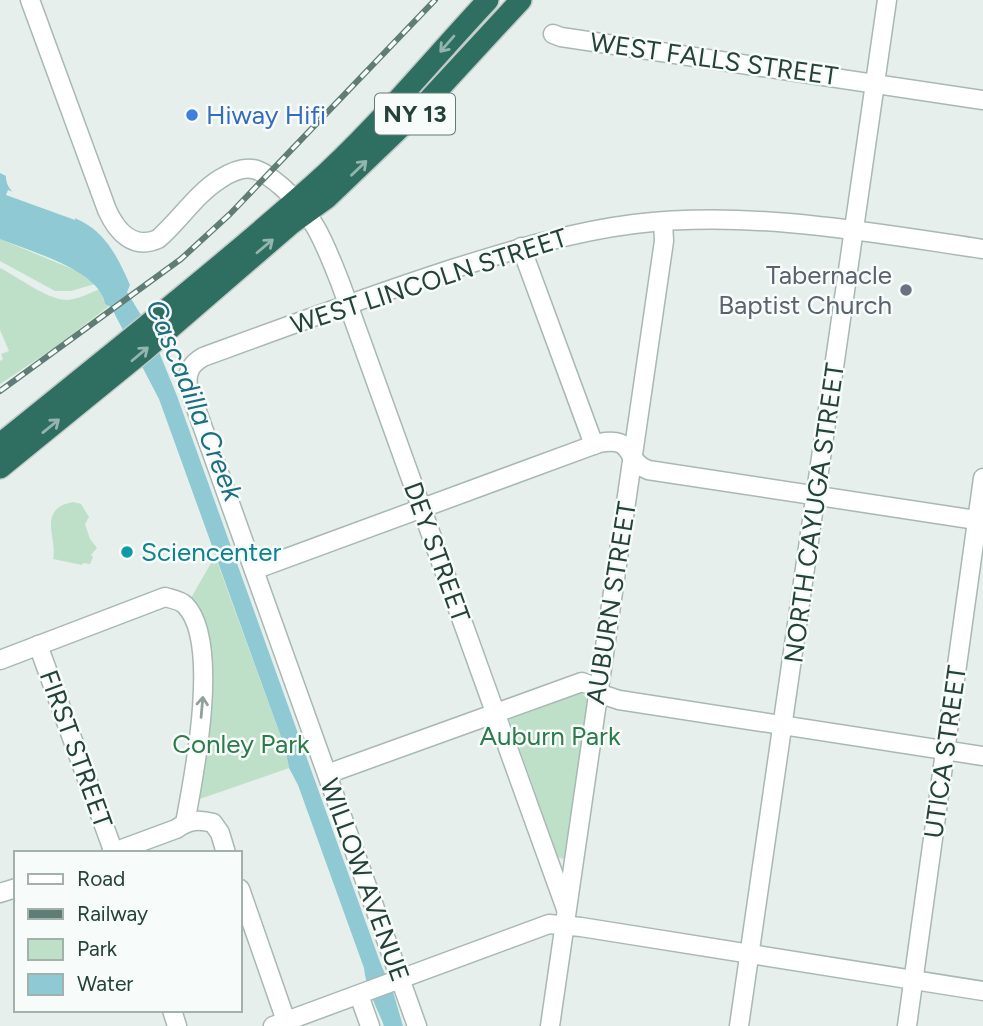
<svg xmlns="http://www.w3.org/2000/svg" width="983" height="1026" viewBox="0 0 983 1026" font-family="Figtree,sans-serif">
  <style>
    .green { fill: #bfe0c8 }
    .water { fill: #8ec9d4 }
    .pier { fill: #e6efeb }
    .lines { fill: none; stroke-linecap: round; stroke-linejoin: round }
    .minor-casing { stroke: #a8b8b2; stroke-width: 21 }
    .highway-casing { stroke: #c2cac8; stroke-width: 24 }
    .minor { stroke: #fff; stroke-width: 18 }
    .highway { stroke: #2f6f62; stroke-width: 21 }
    .rail-casing { stroke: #5f7d75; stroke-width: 6 }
    .rail { stroke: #f7fbf9; stroke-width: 3.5; stroke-dasharray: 10; stroke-linecap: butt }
    .oneway { stroke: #93b5ae }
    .oneway2 { stroke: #92a09c }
    .shop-dot { fill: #3f7fe0; stroke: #f7fbf9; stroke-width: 2.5 }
    .worship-dot { fill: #6b7280; stroke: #f7fbf9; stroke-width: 2.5 }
    .culture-dot { fill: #0f9aa8; stroke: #f7fbf9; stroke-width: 2.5 }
    .labels { text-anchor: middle; stroke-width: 5; stroke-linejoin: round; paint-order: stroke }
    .shield { fill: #f7fbf9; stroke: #637a73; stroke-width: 2 }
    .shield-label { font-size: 24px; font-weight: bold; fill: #24423a }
    .street-label { font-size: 26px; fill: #24423a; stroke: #f7fbf9 }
    .shop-label { font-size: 26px; fill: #366cbe; stroke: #f7fbf9; text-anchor: start }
    .worship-label { font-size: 26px; fill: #5b616d; stroke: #f7fbf9; text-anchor: end }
    .culture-label { font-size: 26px; fill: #0d838f; stroke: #f7fbf9; text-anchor: start }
    .park-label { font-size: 26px; fill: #2d7a4b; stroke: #f7fbf9 }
    .water-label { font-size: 28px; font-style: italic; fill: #1c6f80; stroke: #f7fbf9 }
  </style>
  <rect width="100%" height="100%" fill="#e6efeb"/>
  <!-- green -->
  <g class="green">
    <polygon points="0,239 77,271 95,284 71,291 55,291 0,261"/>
    <path d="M 0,268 C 18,277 48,300 67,300 C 78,299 90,293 100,289 L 105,304 L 109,306 L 54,348 L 0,384 L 0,361 L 3,359 L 1,354 L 9,351 L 0,330 Z"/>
    <path d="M 73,502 L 81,504 L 89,517 L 85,524 L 90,539 L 97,548 L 91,555 L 93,557 L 90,564 L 83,563 L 82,565 L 53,559 C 58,539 36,509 73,502 Z"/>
    <polygon points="215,556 285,748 289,768 194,801 208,645 196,604 191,598"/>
    <polygon points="580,691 586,697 588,702 565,856 563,859 558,857 508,716"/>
  </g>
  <!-- water -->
  <path class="water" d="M 0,173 L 6,176 C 5,205 60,209 81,221 C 107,234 119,260 130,285 L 127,292 L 150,330 L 177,396 L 380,962 L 394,995 L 403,1026 L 384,1026 C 377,1007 366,989 364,968 L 298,785 L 289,768 L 285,748 L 159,399 L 111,307 L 105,304 C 100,270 29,251 0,239 Z"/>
  <!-- pier -->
  <polygon class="pier" points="8,190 76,215 75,220 6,195"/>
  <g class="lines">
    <!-- minor casing -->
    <g class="minor-casing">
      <g id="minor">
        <path d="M 30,0 L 107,210 C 117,232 133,250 158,239 C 179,221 196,194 220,179 C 248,161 260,168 282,187 C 315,216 324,242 340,282 L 566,909"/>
        <polyline points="553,34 561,37 983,100"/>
        <polyline points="521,247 594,445"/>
        <path d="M 254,570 L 599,443 C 636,436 623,460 648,470 L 983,521"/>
        <polyline points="38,645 114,853"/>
        <path d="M 0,660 L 165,597 C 172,599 180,600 185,605 C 221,641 194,776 185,823"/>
        <polyline points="327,774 582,682 590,685 598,693 619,700 983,756"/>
        <path d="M 111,853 L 176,829 C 189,820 198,819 213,823 L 220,833 L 226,853"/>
        <polyline points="240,889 286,1021"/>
        <polyline points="0,893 16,888"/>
        <polyline points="359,995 370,1026"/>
        <polyline points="172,1010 177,1026"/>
        <polyline points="273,1026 549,924 581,927 983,991"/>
        <path d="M 417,1026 L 188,386 C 186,372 191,364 203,357 C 285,327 366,297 449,270 C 510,251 570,232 634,224 C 751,210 868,232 983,249"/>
        <polyline points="550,1026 664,241 663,222"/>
        <polyline points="739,1026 887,0"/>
        <polyline points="907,1026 983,478"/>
      </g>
    </g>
    <!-- highway casing -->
    <g class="highway-casing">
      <g id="highway">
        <path d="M 0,444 C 105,359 211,275 312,186 C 376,129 430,62 488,0"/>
        <polyline points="0,468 145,350 291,224 327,198 423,106 521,0"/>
      </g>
    </g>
    <!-- minor -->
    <use href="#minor" class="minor"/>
    <!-- highway -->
    <use href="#highway" class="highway"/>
    <!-- rail casing -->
    <g class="rail-casing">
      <polyline id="rail" points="0,391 181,259 230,214 435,0"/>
    </g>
    <!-- rail -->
    <use href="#rail" class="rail"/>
  </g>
  <!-- one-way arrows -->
  <defs><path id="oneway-shaft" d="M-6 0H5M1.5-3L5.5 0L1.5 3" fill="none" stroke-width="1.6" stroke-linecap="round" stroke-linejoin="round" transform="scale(1.75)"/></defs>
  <g class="oneway">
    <use href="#oneway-shaft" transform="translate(447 44) rotate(131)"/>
    <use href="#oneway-shaft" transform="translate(359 168) rotate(-44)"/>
    <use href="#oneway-shaft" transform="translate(265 246) rotate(-40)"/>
    <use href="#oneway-shaft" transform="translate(140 354) rotate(-40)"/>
    <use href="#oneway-shaft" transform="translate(51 426) rotate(-39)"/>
  </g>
  <use class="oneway2" href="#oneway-shaft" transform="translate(202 707) rotate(-85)"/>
  <!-- markers -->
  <circle class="shop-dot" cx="192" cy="115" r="7"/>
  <circle class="worship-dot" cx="906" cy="290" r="7"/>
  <circle class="culture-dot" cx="127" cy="552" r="7"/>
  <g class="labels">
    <!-- shield labels -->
    <rect class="shield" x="375" y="93.5" width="80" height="41" rx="5"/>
    <g class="shield-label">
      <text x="415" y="122">NY 13</text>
    </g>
    <!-- street labels -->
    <g class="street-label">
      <text transform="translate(714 59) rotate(8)" y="9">WEST FALLS STREET</text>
      <text transform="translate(429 281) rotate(-18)" y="9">WEST LINCOLN STREET</text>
      <text transform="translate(814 513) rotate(-82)" y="9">NORTH CAYUGA STREET</text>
      <text transform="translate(437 552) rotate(70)" y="9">DEY STREET</text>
      <text transform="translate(611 603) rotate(-81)" y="9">AUBURN STREET</text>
      <text transform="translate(76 749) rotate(70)" y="9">FIRST STREET</text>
      <text transform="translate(945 752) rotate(-82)" y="9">UTICA STREET</text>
      <text transform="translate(365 880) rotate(70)" y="9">WILLOW AVENUE</text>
    </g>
    <!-- shop labels -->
    <g class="shop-label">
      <text x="206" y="124">Hiway Hifi</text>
    </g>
    <!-- worship labels -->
    <g class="worship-label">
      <text x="892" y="284">Tabernacle<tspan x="892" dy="30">Baptist Church</tspan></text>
    </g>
    <!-- culture labels -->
    <g class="culture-label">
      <text x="141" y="561">Sciencenter</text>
    </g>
    <!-- park labels -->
    <g class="park-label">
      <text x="550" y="745">Auburn Park</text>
      <text x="241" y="753">Conley Park</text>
    </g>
    <!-- water labels -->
    <g class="water-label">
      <text transform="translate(195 400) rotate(68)" y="10">Cascadilla Creek</text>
    </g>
  </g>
  <!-- legend -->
  <rect x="14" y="851" width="228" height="161" fill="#f7fbf9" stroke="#a3b1ad" stroke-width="2"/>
  <rect x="28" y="874" width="35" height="10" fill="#ffffff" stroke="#a3b1ad" stroke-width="2"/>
  <text x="77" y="886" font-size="21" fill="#24423a">Road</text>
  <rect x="28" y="909" width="35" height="10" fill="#5f7d75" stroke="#a3b1ad" stroke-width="2"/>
  <text x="77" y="921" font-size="21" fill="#24423a">Railway</text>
  <rect x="28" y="939" width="35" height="21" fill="#bfe0c8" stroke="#a3b1ad" stroke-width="2"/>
  <text x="77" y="956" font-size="21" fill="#24423a">Park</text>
  <rect x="28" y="974" width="35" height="21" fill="#8ec9d4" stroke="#a3b1ad" stroke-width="2"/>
  <text x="77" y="991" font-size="21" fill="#24423a">Water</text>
</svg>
